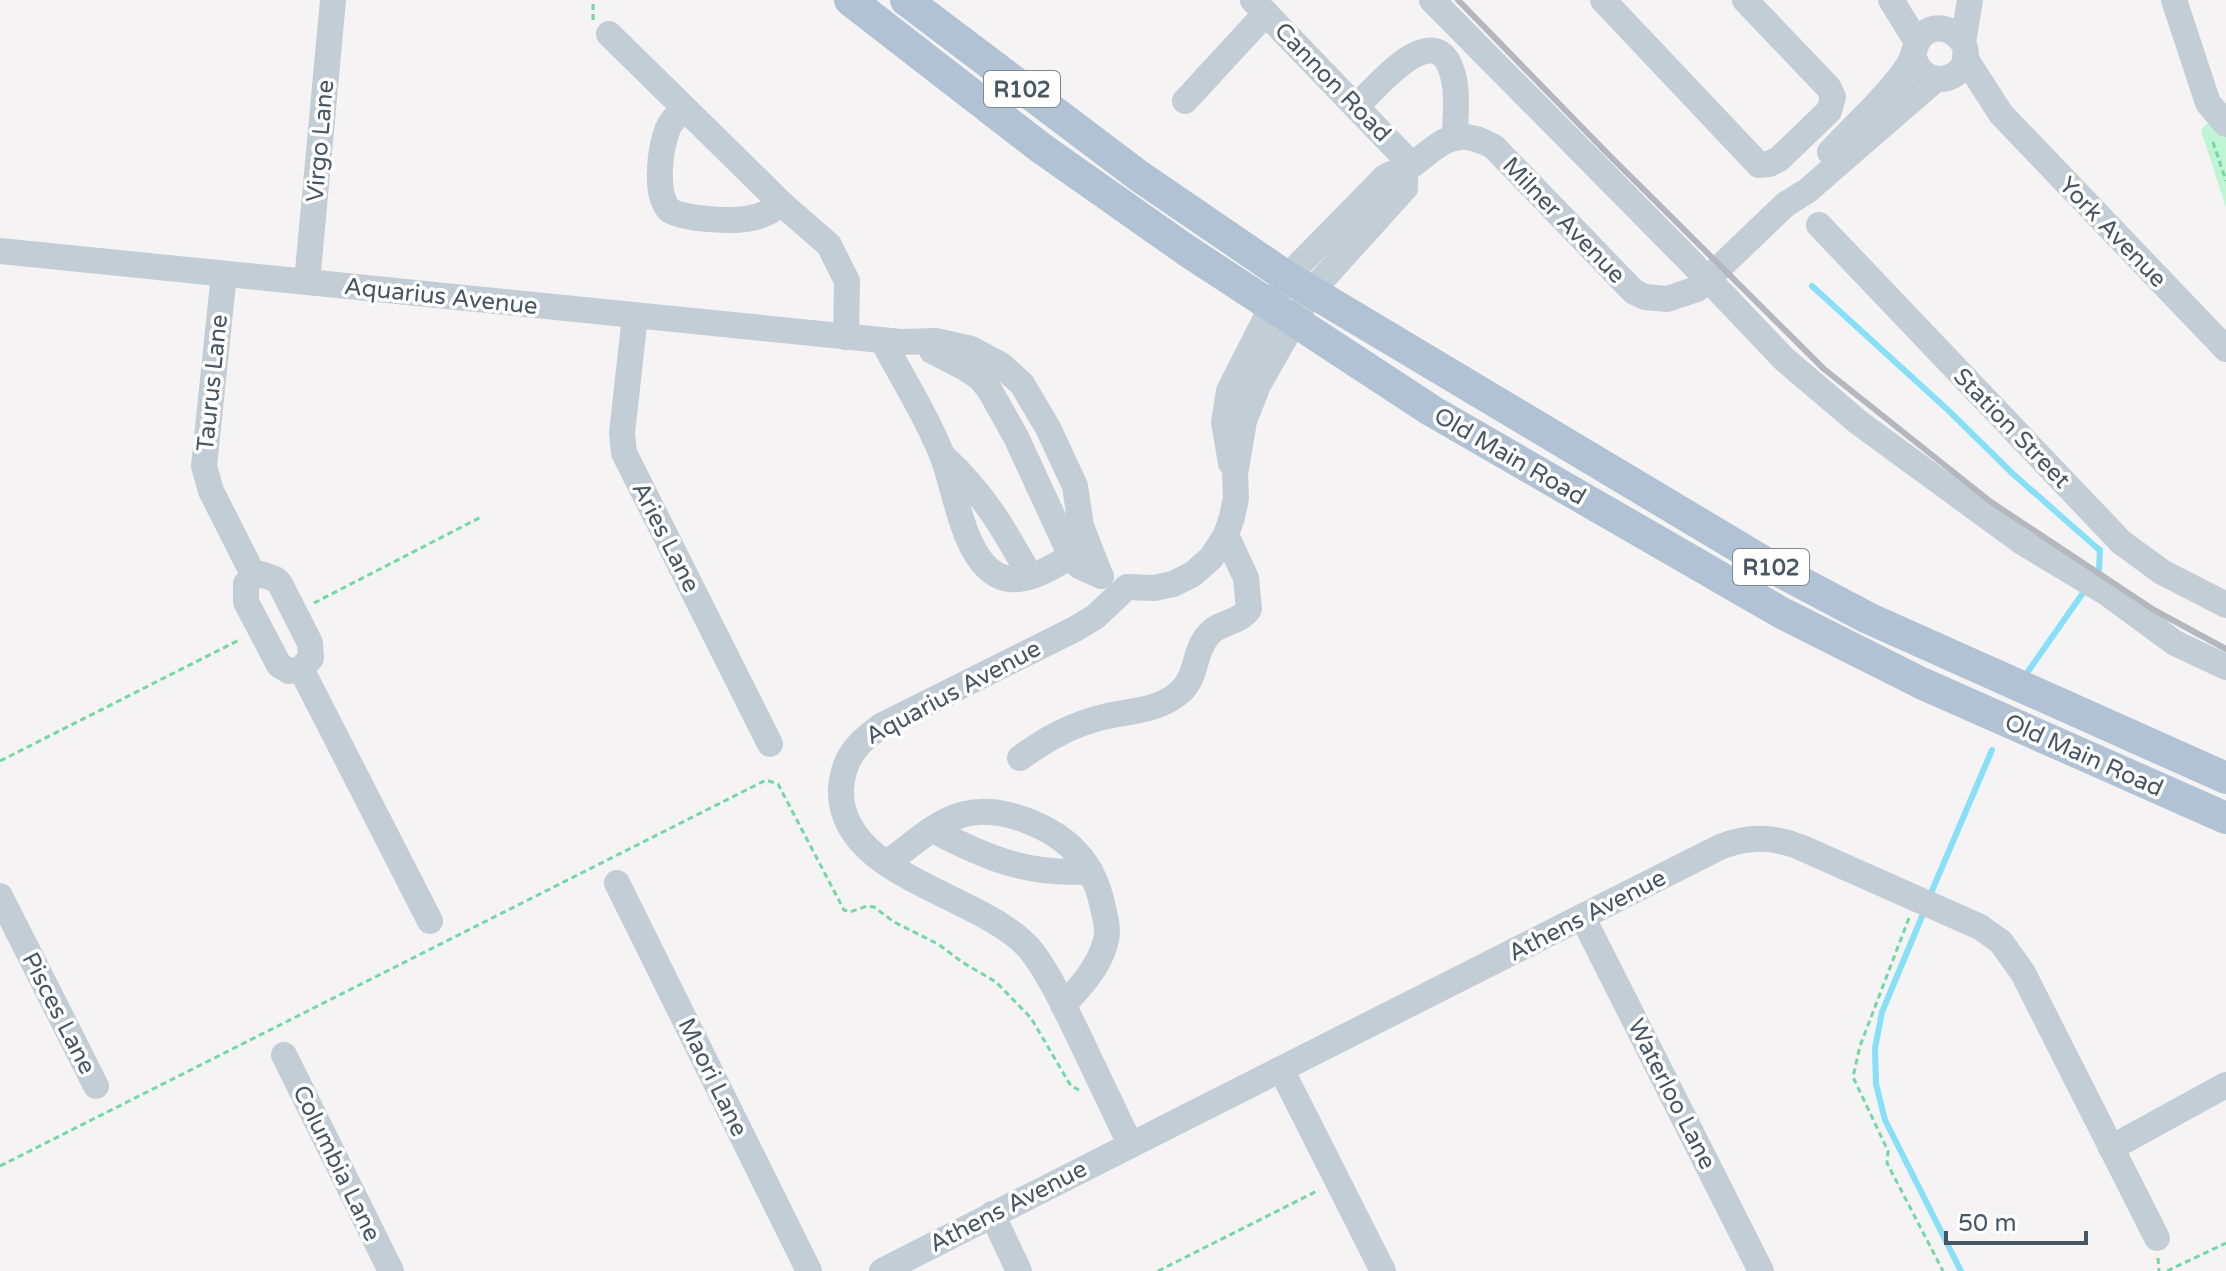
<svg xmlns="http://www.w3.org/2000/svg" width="2226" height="1271" viewBox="0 0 2226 1271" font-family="'Varela Round',sans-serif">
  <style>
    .green { fill: #bff5d4 }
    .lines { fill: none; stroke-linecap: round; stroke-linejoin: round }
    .stream { stroke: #87e0f7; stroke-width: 6 }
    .path { stroke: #72d8a5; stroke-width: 3; stroke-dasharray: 6 4; stroke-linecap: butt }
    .minor { stroke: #c3cdd5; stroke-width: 26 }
    .major { stroke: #b0c2d4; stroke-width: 32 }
    .rail { stroke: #b4b8be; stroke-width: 6 }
    .minor-bridge { stroke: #c3cdd5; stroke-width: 26 }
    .labels { text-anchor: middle; stroke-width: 7; stroke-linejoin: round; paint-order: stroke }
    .shield { fill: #fff; stroke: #7f8992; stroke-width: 2 }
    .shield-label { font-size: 22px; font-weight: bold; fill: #485663 }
    .street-label { font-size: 24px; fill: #485663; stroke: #fff }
  </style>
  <rect width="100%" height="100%" fill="#f5f3f3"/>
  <!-- green -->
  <polygon class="green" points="2211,120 2226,136 2226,208 2201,130"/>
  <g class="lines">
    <!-- stream -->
    <g class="stream">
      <polyline points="1812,286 1949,411 2012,473 2096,547 2100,550 2099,569"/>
      <polyline points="2027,673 2085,590"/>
      <polyline points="1931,893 1992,750"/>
      <polyline points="1923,914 1882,1012 1875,1048 1876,1084 1885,1120 1961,1271"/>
    </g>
    <!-- path -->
    <g class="path">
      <polyline points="593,20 593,0"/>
      <polyline points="2213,142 2226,181"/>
      <polyline points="314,603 483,516"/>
      <polyline points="0,761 239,640"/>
      <polyline points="1909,918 1860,1046 1853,1077 1888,1151 1887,1163 1943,1271"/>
      <polyline points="0,1166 766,780 778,784 844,910 850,912 867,906 874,907 894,922 938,944 962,962 996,982 1031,1018 1071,1086 1079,1090"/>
      <polyline points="2158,1258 2159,1271"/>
      <polyline points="1158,1271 1319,1190"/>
      <polyline points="2167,1271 2226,1243"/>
    </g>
    <!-- minor -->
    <g class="minor">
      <polyline points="1253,0 1412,165"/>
      <polyline points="1432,0 1679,250"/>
      <polyline points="1603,0 1759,165 1769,164 1779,159 1829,111 1833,97 1829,88 1745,0"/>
      <polyline points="1891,0 1917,42"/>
      <polyline points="2174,0 2208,103 2226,124"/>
      <polyline points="609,34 782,204 829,245 847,281 846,337"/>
      <polyline points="1963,42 1970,0"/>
      <polyline points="1965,58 2001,114 2226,349"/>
      <polyline points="1185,101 1266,13"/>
      <path d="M 1356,107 C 1375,89 1433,17 1451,69 C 1459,89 1455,117 1455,138"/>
      <path d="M 684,108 C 678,114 672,120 668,128 C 660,149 654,192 669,210 C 686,220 740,223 759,216 C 768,213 775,209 782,204"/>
      <path d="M 1830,152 C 1856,124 1886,98 1908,66 C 1916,54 1913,39 1928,31 C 1942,24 1958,32 1964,45 C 1976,77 1926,96 1914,58"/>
      <polyline points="1819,225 2121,542 2162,572 2226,605"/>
      <polyline points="0,251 901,342 936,341 971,349 1001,365 1022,384 1048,428 1075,486 1081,526 1100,575"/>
      <polyline points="224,274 204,466 211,491 254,576"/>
      <polyline points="307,282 333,0"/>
      <polyline points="1726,298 1784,359 1858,422 2022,542 2107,593 2175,643 2226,667"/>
      <polyline points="635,316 622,433 624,453 770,744"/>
      <path d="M 883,341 C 902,378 927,416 942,455 C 956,489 962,556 997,575 C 1021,588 1051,568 1071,556"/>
      <polyline points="932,351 967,369 980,378 989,389 1016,437 1071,556 1079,566 1101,576"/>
      <path d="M 944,457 C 984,494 1004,529 1030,576"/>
      <path d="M 1231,463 L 1224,422 L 1229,391 L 1287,277 L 1385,177 C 1393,172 1402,172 1408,168 C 1440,146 1451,123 1494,147 L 1634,292 L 1645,297 L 1667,299 L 1697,289 L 1786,204 L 1807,191 L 1935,80"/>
      <polygon points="261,574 275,579 280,584 310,643 311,658 301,669 289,671 279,665 246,602 246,584 254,576"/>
      <polyline points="301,669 430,921"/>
      <path d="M 1020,758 C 1046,739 1071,725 1103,717 C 1128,711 1158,711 1179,693 C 1199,676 1192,653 1209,634 C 1220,621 1239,624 1249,609 L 1246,578 L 1226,535"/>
      <path d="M 933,830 C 986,858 1029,876 1090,871"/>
      <path d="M 887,863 C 910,847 937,820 965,814 C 1001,805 1052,826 1077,853 C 1091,868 1099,888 1103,908 C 1106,920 1109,932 1105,944 C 1098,968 1080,988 1063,1005"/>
      <polyline points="617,883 809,1271"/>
      <polyline points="0,896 96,1086"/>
      <polyline points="1583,918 1761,1271"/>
      <polyline points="284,1055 391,1271"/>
      <polyline points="1281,1069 1383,1271"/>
      <path d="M 1130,1144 C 1113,1109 1097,1074 1080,1039 C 1066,1010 1052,979 1033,953 C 988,894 838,879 841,789 C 843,758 857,743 881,726 L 1075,629 L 1095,617 L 1127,587 L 1154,588 L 1173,584 L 1193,574 L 1211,558 L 1226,535 L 1232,517 L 1236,498 L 1235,474 L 1244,421 L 1258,385 L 1311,292 L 1405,188 L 1405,171"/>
      <polyline points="2111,1148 2226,1085"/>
      <polyline points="992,1214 1019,1271"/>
      <path d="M 882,1271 L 1720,847 C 1748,836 1772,836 1800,847 L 1980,927 L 2001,942 L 2023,973 L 2157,1238"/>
    </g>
    <!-- major -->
    <g class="major">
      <polyline points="850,0 1041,148 1186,250 1432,411 1780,612 1921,683 2226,818"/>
      <polyline points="906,0 1139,176 1287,277 1779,571 1868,618 2226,778"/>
    </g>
    <!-- rail -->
    <polyline class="rail" points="1458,0 1607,153 1824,369 1991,502 2154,610 2226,649"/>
    <!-- minor-bridge -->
    <polyline class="minor-bridge" points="1679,250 1726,298"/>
  </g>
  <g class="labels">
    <!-- shield labels -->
    <g class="shield">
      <rect x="984" y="71" width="76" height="36" rx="6"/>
      <rect x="1733" y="549" width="76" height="36" rx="6"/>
    </g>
    <g class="shield-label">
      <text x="1022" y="97">R102</text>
      <text x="1771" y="575">R102</text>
    </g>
    <!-- street labels -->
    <g class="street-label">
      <text transform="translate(1333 82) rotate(46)" y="8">Cannon Road</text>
      <text transform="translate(320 141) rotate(-85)" y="8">Virgo Lane</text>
      <text transform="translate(1564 220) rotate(46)" y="8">Milner Avenue</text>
      <text transform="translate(2113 232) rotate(46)" y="8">York Avenue</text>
      <text transform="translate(441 296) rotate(6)" y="8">Aquarius Avenue</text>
      <text transform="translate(212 383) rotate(-84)" y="8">Taurus Lane</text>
      <text transform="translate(2012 428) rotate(46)" y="8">Station Street</text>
      <text transform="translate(1510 456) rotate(30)" y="8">Old Main Road</text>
      <text transform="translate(666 537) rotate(63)" y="8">Aries Lane</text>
      <text transform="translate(953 692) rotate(-28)" y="8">Aquarius Avenue</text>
      <text transform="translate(2084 755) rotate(24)" y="8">Old Main Road</text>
      <text transform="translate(1587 915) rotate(-27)" y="8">Athens Avenue</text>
      <text transform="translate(59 1013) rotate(63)" y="8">Pisces Lane</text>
      <text transform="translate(713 1077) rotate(64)" y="8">Maori Lane</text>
      <text transform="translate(1672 1094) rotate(63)" y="8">Waterloo Lane</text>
      <text transform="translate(337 1163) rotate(64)" y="8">Columbia Lane</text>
      <text transform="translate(1008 1206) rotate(-27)" y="8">Athens Avenue</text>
    </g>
  </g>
  <!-- scale -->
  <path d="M1946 1231v12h140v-12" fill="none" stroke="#485663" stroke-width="4"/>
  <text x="1958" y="1231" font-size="24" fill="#485663" stroke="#ffffff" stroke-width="6" paint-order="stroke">50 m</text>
</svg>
